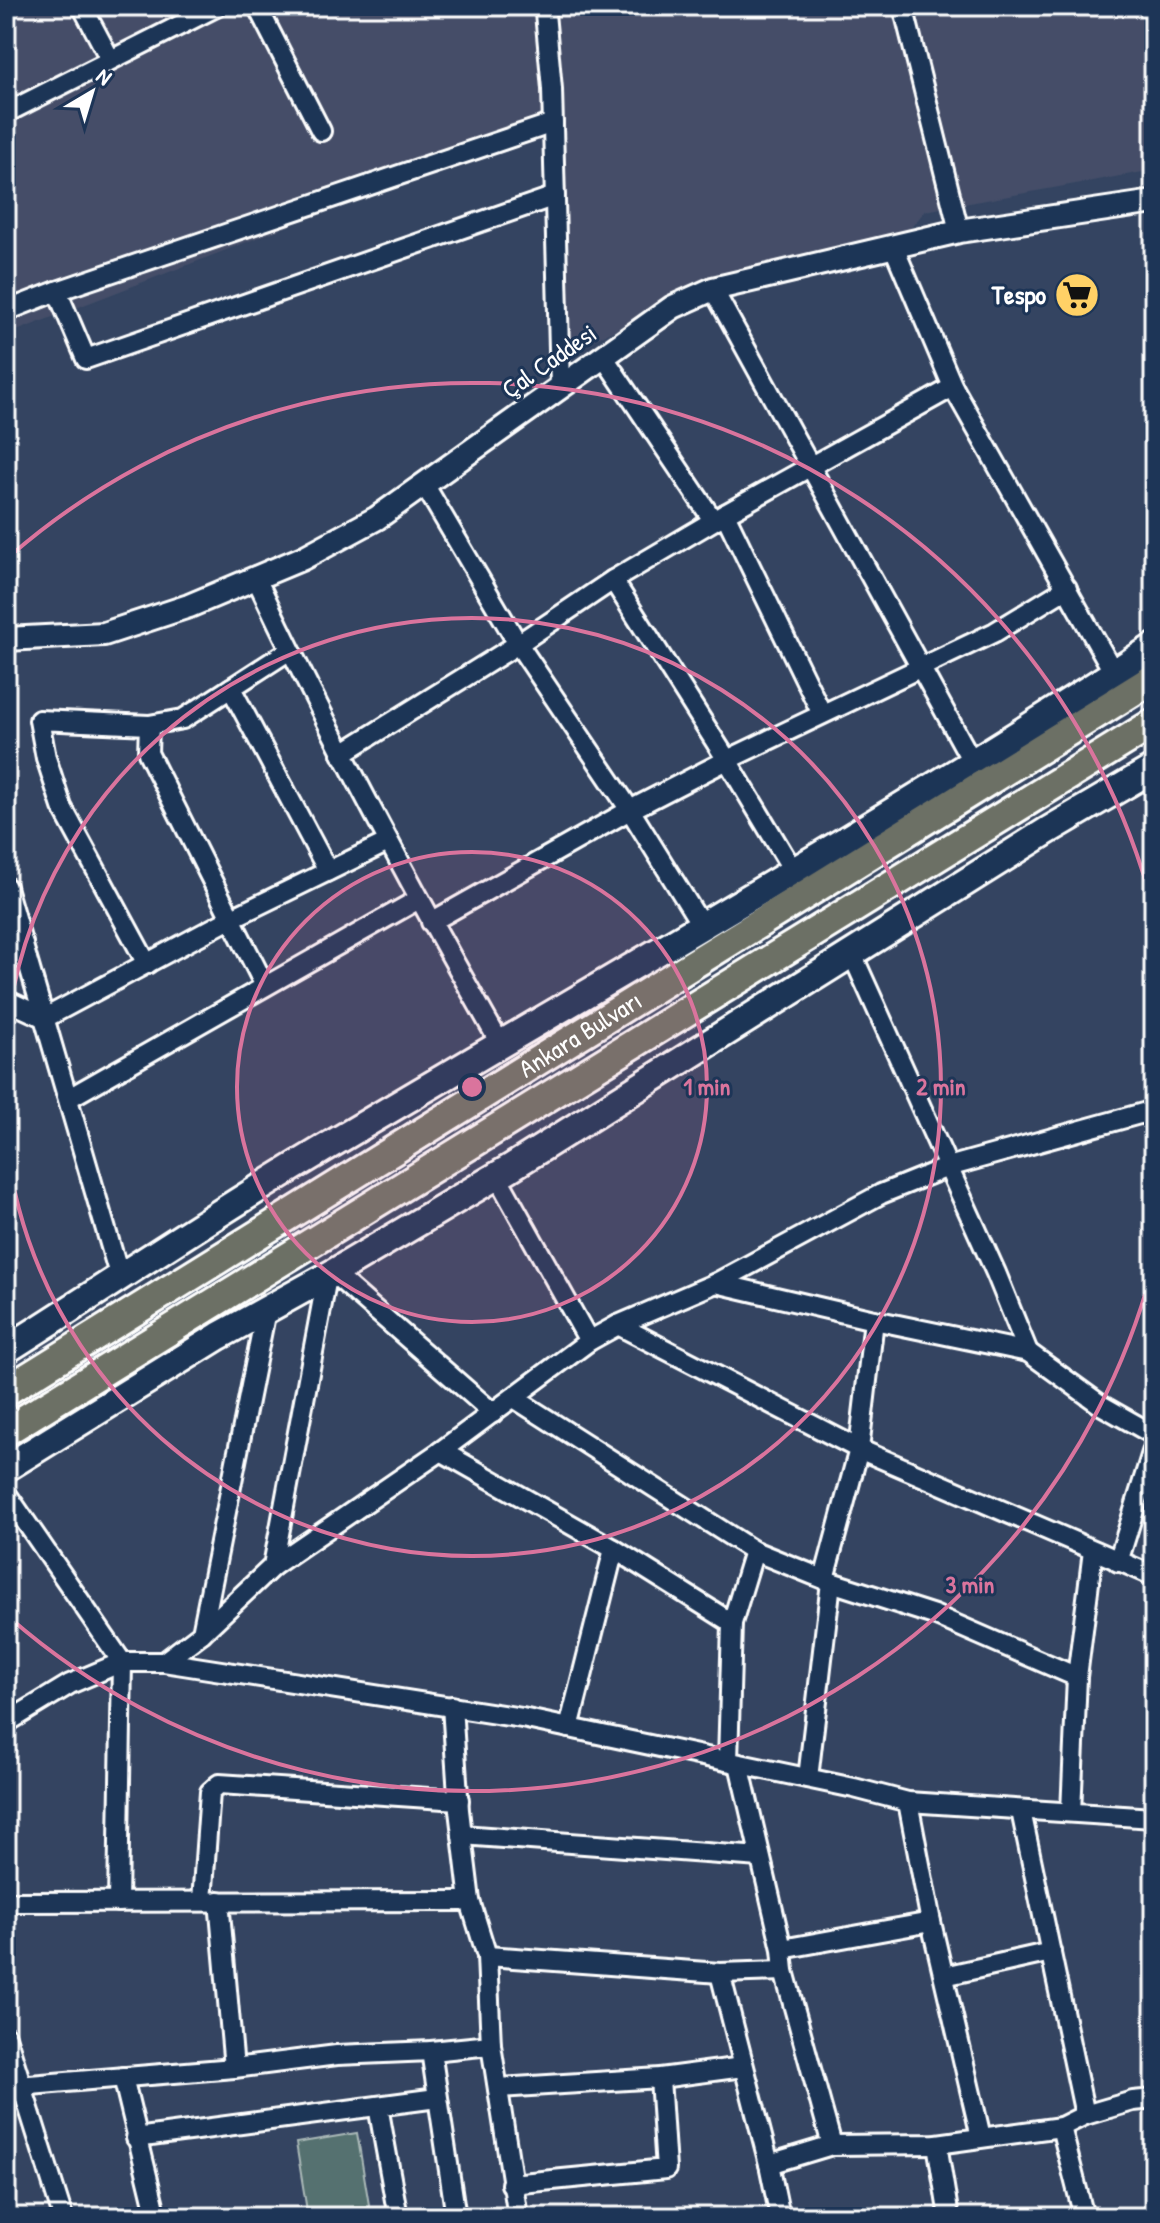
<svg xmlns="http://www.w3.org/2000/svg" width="1160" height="2223" viewBox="0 0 1160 2223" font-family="'Patrick Hand',sans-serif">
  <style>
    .built { fill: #444e68 }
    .green { fill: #54716f; stroke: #aab8b7; stroke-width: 2 }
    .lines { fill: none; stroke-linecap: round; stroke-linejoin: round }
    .minor-casing { stroke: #fff; stroke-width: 24 }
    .tertiary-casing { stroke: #fff; stroke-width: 28 }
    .secondary-casing { stroke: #fff; stroke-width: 32 }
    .primary-casing { stroke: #fff; stroke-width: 34 }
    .minor { stroke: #1d3557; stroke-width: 18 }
    .tertiary { stroke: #1d3557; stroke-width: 22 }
    .secondary { stroke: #1d3557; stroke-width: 26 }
    .primary { stroke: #6c7065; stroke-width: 28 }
    .ring { fill: none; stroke: #da749d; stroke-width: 4 }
    .labels { text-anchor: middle; stroke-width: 6; stroke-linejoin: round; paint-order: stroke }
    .poi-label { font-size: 26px; font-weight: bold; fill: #fff; stroke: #1d3557; text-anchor: end }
    .street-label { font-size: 26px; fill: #fff; stroke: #1d3557 }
    .centre { fill: #da749d; stroke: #1d3557; stroke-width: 4 }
    .ring-label { font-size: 24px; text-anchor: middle; font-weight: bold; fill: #da749d; stroke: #1d3557; stroke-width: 6; stroke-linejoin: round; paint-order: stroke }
  </style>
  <rect width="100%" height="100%" fill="#344461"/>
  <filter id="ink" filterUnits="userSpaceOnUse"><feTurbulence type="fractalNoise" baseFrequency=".0125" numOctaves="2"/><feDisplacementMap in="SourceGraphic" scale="16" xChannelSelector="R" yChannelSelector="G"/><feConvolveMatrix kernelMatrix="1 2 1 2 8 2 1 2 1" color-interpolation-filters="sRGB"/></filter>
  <g filter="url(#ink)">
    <!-- built -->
    <polygon class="built" points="6,6 1154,6 1154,170 925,211 894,248 713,289 559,354 553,124 6,335"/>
    <!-- green -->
    <polygon class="green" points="357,2133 371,2217 308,2217 296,2143"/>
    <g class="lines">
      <!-- minor casing -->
      <g class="minor-casing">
        <g id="minor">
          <polyline points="82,6 110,59"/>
          <polyline points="257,6 321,131"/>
          <polyline points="541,6 545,13 552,89 560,387"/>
          <polyline points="903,6 959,231"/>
          <polyline points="6,113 218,6"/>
          <polyline points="894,248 953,387 1114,673"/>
          <polyline points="713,289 973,763"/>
          <polyline points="57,291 553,123"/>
          <polyline points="6,311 57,291 86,359 555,196"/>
          <polyline points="603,356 713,520"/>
          <polyline points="424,484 518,644 630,810 702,926"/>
          <polyline points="725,514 822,714"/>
          <path d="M 256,578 C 331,737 414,892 501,1045"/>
          <polyline points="613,580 727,760 794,872"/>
          <polyline points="231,688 328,871"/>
          <polyline points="149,725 148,753 265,986"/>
          <polyline points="341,754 518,644 613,580 725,514 953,387"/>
          <polyline points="6,887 120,1278"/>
          <polyline points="431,922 630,810 727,760 995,632 1067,588"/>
          <polyline points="852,954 996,1273 1028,1352"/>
          <polyline points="147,964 62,807 46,758 39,720 149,725 183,719 290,650"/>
          <polyline points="6,967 23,943"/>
          <polyline points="6,1000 45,1018 230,919 388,842"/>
          <polyline points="69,1098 419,899"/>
          <polyline points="497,1176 589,1341"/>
          <polyline points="333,1273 493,1413"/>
          <polyline points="716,1283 874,1320 1028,1352 1101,1405 1154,1435"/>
          <polyline points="618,1325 859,1449 1154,1576"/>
          <polyline points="514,1398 754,1551 831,1582 934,1615 1077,1677"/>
          <polyline points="441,1451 614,1549 732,1623"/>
          <polyline points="6,1493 122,1662 118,1902"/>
          <polyline points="1118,1562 1154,1446"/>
          <polyline points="273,1566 327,1277"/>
          <polyline points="824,1579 859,1449 874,1320"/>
          <polyline points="202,1633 266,1310"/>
          <polyline points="164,1662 522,1718 854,1788 908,1802 1154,1818"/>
          <polyline points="452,1706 459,1810 470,1901 487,1956 491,2045 518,2217"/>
          <polyline points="6,1723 70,1684 122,1662 164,1662 202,1633 273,1566 441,1451 589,1341 618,1325 716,1283 881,1194 948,1167 1154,1110"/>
          <polyline points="569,1728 614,1549"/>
          <polyline points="728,1761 732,1623 754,1551"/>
          <polyline points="739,1764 782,1949 784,1971 832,2145"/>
          <polyline points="808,1778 831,1582"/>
          <polyline points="908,1802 931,1922 981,2137"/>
          <polyline points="1021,1811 1085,2115"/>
          <polyline points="1071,1812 1077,1677 1093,1551"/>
          <polyline points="462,1835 760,1857"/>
          <polyline points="202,1901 210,1792 219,1784 459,1800"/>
          <polyline points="219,1901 234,2068"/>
          <polyline points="6,1902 470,1901"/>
          <polyline points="782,1949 931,1922"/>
          <polyline points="487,1956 720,1973 784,1971"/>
          <polyline points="720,1973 769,2164 780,2217"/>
          <polyline points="944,1976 1051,1952"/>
          <polyline points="6,2036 63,2217"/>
          <polyline points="431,2051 456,2217"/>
          <polyline points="123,2077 157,2217"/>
          <polyline points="6,2087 234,2068 337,2055 431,2051 491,2045"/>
          <polyline points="498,2088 660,2078 743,2067"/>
          <polyline points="378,2106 398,2217"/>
          <polyline points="1061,2127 1084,2217"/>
          <polyline points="136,2138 437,2098"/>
          <polyline points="937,2144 949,2217"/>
          <polyline points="769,2164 832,2145 937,2144 1061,2127 1085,2115 1133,2101 1154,2099"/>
          <polyline points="511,2184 666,2169 660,2078"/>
        </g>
      </g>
      <!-- tertiary casing -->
      <g class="tertiary-casing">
        <polyline id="tertiary" points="6,639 104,634 189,606 303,558 377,518 673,307 713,289 959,231 1154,202"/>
      </g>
      <!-- secondary casing -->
      <g class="secondary-casing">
        <g id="secondary">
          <path d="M 6,1350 C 109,1285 210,1217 315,1154 C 595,987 880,826 1154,647"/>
          <polyline points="6,1468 219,1336 333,1273 510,1168 1047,831 1154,768"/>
        </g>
      </g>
      <!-- primary casing -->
      <g class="primary-casing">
        <g id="primary">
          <path id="s1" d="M 6,1391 L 1154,678"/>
          <polyline points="6,1431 1154,723"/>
        </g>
      </g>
      <!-- minor -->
      <use href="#minor" class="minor"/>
      <!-- tertiary -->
      <use href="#tertiary" class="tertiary"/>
      <!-- secondary -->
      <use href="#secondary" class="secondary"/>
      <!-- primary -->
      <use href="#primary" class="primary"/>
    </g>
  </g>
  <!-- distance rings -->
  <circle cx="472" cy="1087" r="235" fill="#da749d" fill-opacity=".12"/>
  <g class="ring">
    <circle cx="472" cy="1087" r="235"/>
    <path d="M6 1034A469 469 0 1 1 6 1140"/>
    <path d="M1154 1263A704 704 0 0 1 10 1618M10 556A704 704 0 0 1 1154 911"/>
  </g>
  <!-- icons -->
  <defs>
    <g id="supermarket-disc" transform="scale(2.3)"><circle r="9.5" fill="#ffd166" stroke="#1d3557"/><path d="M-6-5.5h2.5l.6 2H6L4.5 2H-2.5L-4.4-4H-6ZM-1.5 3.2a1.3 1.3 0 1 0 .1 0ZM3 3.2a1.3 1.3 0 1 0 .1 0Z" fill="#111"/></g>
  </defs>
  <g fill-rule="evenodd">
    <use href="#supermarket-disc" x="1077" y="295"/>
  </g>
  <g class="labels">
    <!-- poi labels -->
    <g class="poi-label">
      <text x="1046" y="304">Tespo</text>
    </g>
    <!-- street labels -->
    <g class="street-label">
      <text transform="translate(549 361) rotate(-35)" y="9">Çal Caddesi</text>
      <text dy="9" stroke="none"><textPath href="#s1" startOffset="676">Ankara Bulvarı</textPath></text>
    </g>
  </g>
  <circle cx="472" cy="1087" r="12" class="centre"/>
  <g class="ring-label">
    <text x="707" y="1095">1 min</text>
    <text x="941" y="1095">2 min</text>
    <text x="970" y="1593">3 min</text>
  </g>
  <!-- margin -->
  <rect width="1160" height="2223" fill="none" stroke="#1d3557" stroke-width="32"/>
  <rect x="16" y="16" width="1128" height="2191" fill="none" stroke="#fff" stroke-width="3" filter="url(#ink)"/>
  <!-- north arrow -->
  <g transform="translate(92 92) rotate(38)" stroke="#1d3557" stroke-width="6" paint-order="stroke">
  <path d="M0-6L14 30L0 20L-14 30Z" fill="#ffffff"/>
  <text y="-12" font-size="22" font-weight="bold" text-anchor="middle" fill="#ffffff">N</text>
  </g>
</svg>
